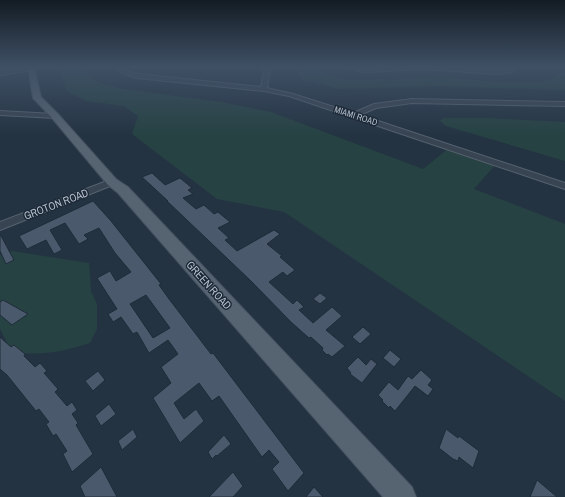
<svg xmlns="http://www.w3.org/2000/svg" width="565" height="497" viewBox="0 0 565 497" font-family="'Archivo Narrow',sans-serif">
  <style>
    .green { fill: #264243 }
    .building { fill: #4a5a6c; stroke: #1f2b39; fill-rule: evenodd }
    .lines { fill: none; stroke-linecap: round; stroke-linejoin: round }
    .minor-casing { stroke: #56626f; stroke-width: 2 }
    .major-casing { stroke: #45505e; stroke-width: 2 }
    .minor { fill: #384452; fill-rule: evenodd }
    .major { fill: #566472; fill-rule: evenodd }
    .labels { text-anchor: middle; stroke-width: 3; stroke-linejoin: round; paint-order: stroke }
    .far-street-label { font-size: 9px; fill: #b5bfcc; stroke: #1d2937 }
    .street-label { font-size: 11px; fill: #b5bfcc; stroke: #1d2937 }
  </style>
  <rect width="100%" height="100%" fill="#233342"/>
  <!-- green -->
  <g class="green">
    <polygon points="59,67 86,67 86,73 100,83 123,89 221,102 271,112 423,169 450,147 497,163 474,189 565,224 565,401 284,212 217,199 132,134 138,116 124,106 86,101 66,90"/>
    <polygon points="298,67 318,67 323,73 340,79 367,80 444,77 495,82 536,82 552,79 560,73 565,73 565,90 439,86 339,89 304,80 298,74"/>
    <polygon points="443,118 487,118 565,122 565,161 446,126 440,121"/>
    <path d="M 12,251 L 89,263 L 91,291 L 97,304 L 97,329 L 90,343 C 61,352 43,356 12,352 L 0,329 L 0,255 Z"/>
  </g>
  <!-- building -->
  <g class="building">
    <polygon points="152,173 165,185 180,178 192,188 188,190 193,194 183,198 196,209 204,205 214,214 218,212 230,222 218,228 229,238 225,240 237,251 274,230 280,234 267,244 282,256 280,257 295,270 287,276 283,272 269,282 293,304 297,300 304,307 299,310 313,323 332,307 342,316 326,330 345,346 332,357 328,354 327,355 322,350 323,348 311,337 309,338 291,322 250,280 167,201 168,201 142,177"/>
    <path d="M 93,201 L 111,221 L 161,284 L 159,285 L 169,299 L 211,354 L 213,353 L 304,473 L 288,491 L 272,469 L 279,462 L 269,450 L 262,457 L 219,396 L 212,401 L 199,383 L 174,403 L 184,419 L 196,409 L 204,421 L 180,443 L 153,398 L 171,383 L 161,367 L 178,354 L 168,340 L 149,353 L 137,332 L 133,334 L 121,317 L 113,322 L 108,314 L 117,309 L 97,278 L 110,271 L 116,281 L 131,272 L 115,253 L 99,228 L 84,235 L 88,239 L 79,244 L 65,223 L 50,230 L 62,250 L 54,254 L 46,240 L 27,249 L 19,236 ZM 146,295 L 170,328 L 153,338 L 130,304 Z"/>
    <polygon points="0,234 14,260 6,264 0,251"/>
    <polygon points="320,293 327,298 320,304 313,299"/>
    <polygon points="3,300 28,314 12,325 0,315 0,302"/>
    <polygon points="363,327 371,334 360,344 352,337"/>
    <polygon points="0,337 11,347 14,345 25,354 24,356 35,367 40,363 47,371 44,373 58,389 55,392 67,406 72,402 77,410 72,414 78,423 76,425 93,454 72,472 63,454 67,451 56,434 53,436 46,424 49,422 39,409 36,411 7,375 0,369"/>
    <polygon points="390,350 401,359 394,367 383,358"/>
    <polygon points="358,357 366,365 371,359 377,364 362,383 350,374 351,373 347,368"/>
    <polygon points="421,370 432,380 428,385 433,389 428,396 415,386 395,411 390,406 389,408 382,401 383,400 378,395 389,382 398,390 408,376 412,379"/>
    <polygon points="98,371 105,380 93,391 85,381"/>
    <polygon points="109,404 116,414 101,426 95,416"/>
    <polygon points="133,429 137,437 122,450 118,441"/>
    <polygon points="446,429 458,438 459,436 479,451 473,468 459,457 458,461 453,459 439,448"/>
    <polygon points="224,435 231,444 217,456 216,455 212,459 208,452"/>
    <polygon points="101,467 117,497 85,497 80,486"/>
    <polygon points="233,472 243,486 233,497 209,497"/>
    <polygon points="537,480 557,497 530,497"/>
    <polygon points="314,487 323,497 306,497"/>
  </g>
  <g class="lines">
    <!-- minor casing -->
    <g class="minor-casing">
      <g id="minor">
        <polygon points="31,67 34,69 33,70 0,75 0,71"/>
        <polygon points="116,67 122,67 126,71 138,74 261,87 265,67 270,67 267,88 293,94 353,113 374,104 412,99 565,102 565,106 412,103 376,108 360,115 565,183 565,189 289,96 264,91 137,78 122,73"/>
        <polygon points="343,67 374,69 404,67 443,67 497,70 508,70 510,67 515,67 512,72 497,74 423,69 364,72"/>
        <polygon points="0,111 55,114 59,116 55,118 0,115"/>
        <polygon points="112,179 117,182 115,184 0,230 0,222"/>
      </g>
    </g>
    <!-- major casing -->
    <g class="major-casing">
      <polygon id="major" points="28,67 34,67 41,97 58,114 116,179 128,187 412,487 416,497 383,497 118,193 108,185 52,118 33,98"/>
    </g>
    <!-- minor -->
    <use href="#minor" class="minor"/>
    <!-- major -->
    <use href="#major" class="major"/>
  </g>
  <!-- sky -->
  <linearGradient id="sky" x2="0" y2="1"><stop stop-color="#131c24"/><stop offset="0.49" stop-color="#3f5065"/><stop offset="1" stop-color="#3f5065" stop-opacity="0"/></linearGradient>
  <rect width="565" height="136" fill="url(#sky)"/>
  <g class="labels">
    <!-- far-street labels -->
    <g class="far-street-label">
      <text transform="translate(356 116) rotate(18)" y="3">MIAMI ROAD</text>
    </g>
    <!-- street labels -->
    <g class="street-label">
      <text transform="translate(56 204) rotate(-21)" y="4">GROTON ROAD</text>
      <text transform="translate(209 285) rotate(48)" y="4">GREEN ROAD</text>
    </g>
  </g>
</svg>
